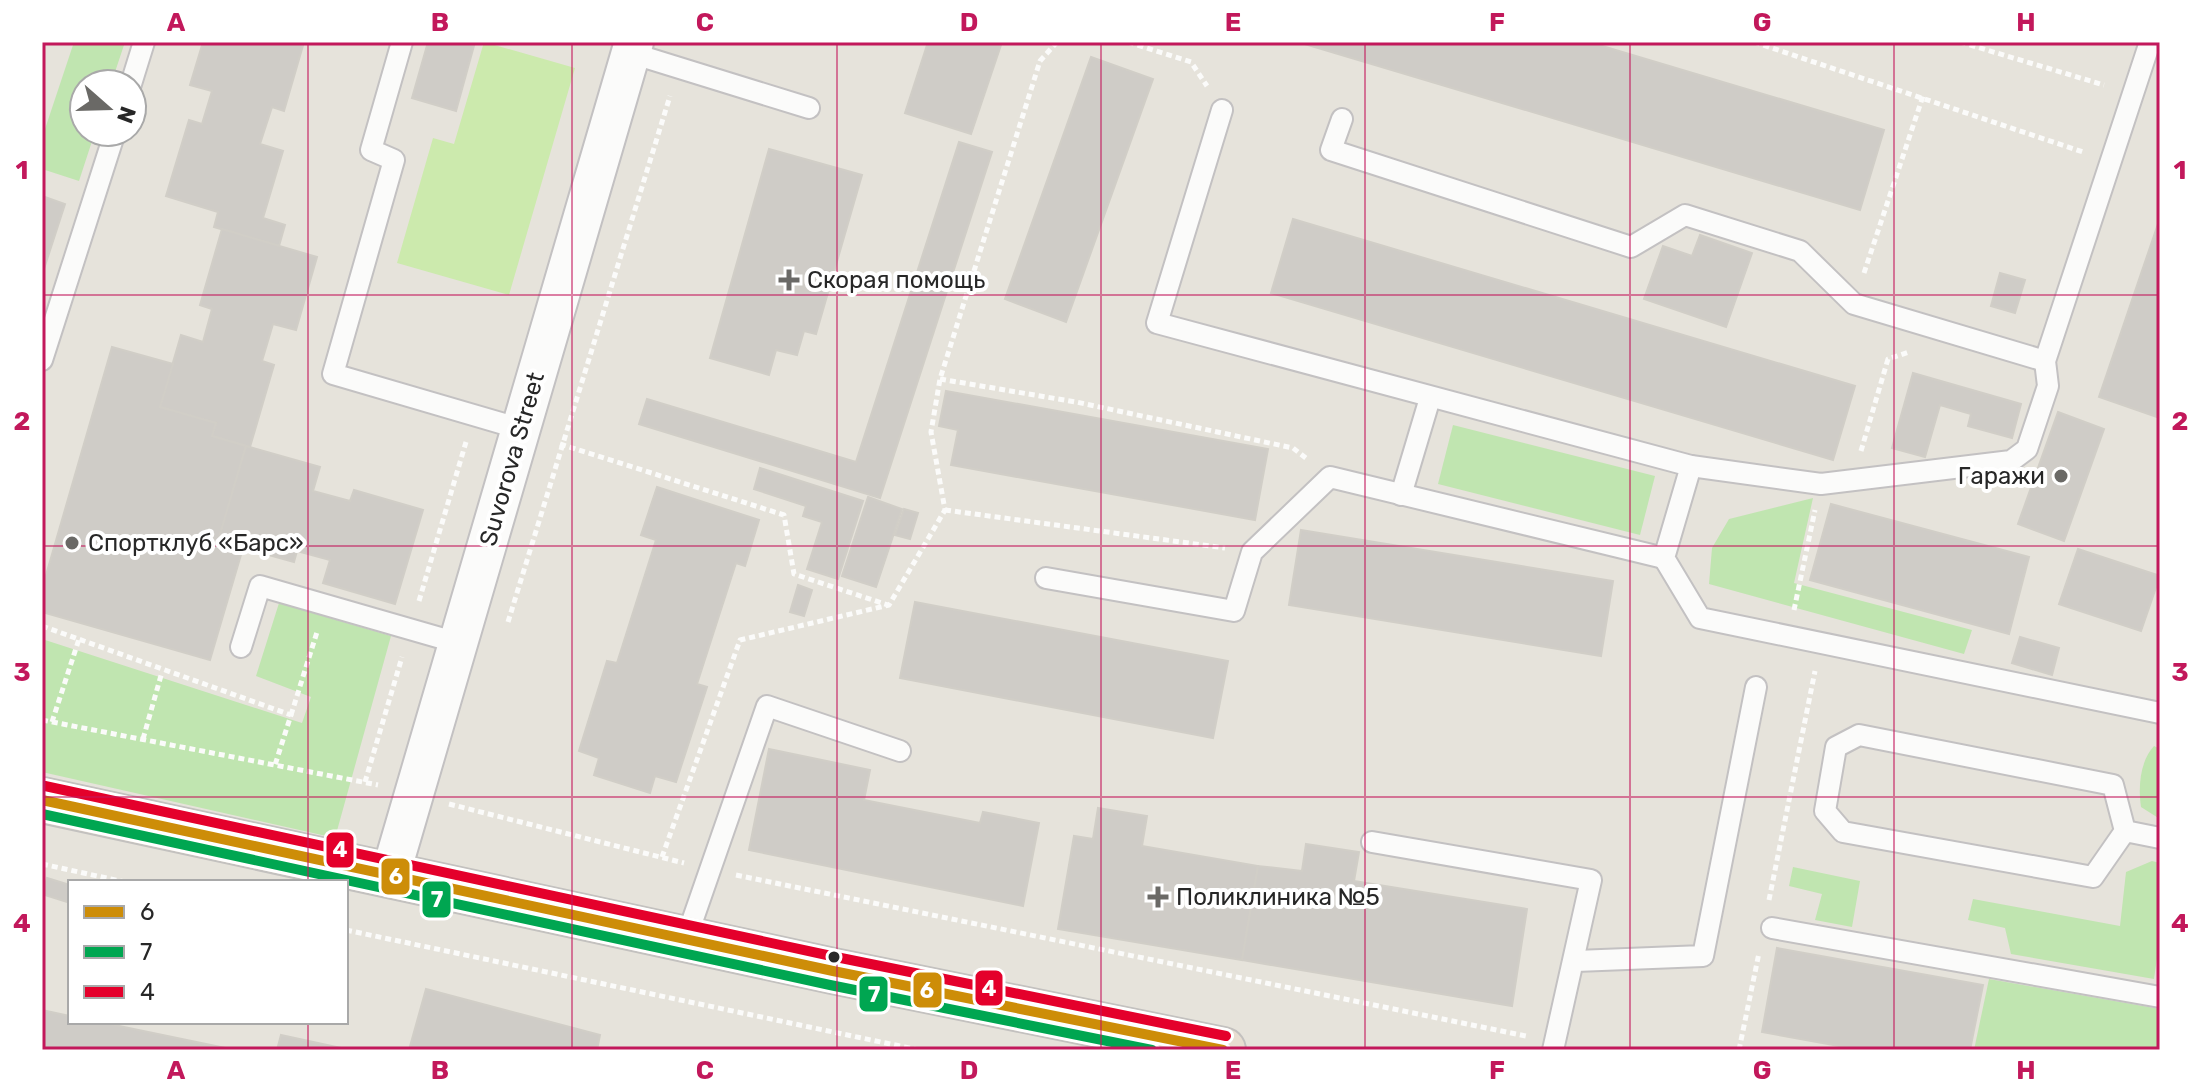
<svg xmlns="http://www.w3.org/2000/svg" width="2202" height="1092" viewBox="0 0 2202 1092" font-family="Rubik,sans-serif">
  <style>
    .green { fill: #c0e5b0 }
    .pitch { fill: #cceaad }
    .building { fill: #cfccc7; stroke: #d1cec7; stroke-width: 2 }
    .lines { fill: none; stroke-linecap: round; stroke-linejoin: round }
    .lane-casing { stroke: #c3c1c2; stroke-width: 24 }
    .street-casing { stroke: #c3c1c2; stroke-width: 42 }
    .highway-casing { stroke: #c3c1bf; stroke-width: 48 }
    .path { stroke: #fbfbfa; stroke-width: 5; stroke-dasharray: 6 4; stroke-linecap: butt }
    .lane { stroke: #fbfbfa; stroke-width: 20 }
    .street { stroke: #fbfbfa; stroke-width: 38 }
    .highway { stroke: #e8ded1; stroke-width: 44 }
    .bus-1-casing { stroke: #fff; stroke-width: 16 }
    .bus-2-casing { stroke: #fff; stroke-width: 16 }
    .bus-3-casing { stroke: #fff; stroke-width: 16 }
    .bus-1 { stroke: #cd8d08; stroke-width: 10 }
    .bus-2 { stroke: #00a651; stroke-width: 10 }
    .bus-3 { stroke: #e4002b; stroke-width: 10 }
    .grid { fill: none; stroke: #c2185b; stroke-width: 2; stroke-opacity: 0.55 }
    .poi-dot { fill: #6a6966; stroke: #fff; stroke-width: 3 }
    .bus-dot { fill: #272727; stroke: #fff; stroke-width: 3 }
    .labels { text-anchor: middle; stroke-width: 8; stroke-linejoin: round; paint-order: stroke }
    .poi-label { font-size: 24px; fill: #272727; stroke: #fff; text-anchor: start }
    .street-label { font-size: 24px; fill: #272727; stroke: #fff }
    .line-badge { stroke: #fff; stroke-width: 3 }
    .badge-label { font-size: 22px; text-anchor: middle; font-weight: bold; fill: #fff }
    .neatline { fill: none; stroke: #c2185b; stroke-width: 3 }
    .grid-label { font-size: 26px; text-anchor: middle; font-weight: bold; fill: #c2185b }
  </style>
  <rect width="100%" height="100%" fill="#e6e3db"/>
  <!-- green -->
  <g class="green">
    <polygon points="74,42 125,42 111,84 84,84 84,132 95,132 79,181 42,169 42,138"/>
    <polygon points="1453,425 1655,476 1640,535 1438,484"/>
    <polygon points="1813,498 1794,583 1972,630 1964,654 1709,584 1712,548 1729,519"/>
    <polygon points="279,603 391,636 335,838 42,772 42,639 302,723 311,697 256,676"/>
    <path d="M 2154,746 L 2160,749 L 2160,819 L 2141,807 C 2138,787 2140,761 2154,746 Z"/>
    <polygon points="2152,861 2160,863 2160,937 2154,979 2011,954 2005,928 1968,920 1973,899 2120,926 2126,872"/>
    <polygon points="1793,867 1860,881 1852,927 1815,920 1822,894 1789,886"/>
    <polygon points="1989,979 2160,1009 2160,1050 1974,1050"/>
  </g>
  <!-- pitch -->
  <polygon class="pitch" points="484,42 575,68 509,295 397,263 433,138 454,144"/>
  <!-- building -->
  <g class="building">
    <polygon points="203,42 304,42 284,111 272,107 260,144 283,151 263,218 285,225 279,246 214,227 218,212 166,196 189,120 202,124 212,91 190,85"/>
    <polygon points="428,42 475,42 456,111 412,98"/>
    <polygon points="928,42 1002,42 971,134 905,113"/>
    <polygon points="1298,42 1589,42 1884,130 1860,210"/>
    <polygon points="1091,57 1153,79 1066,322 1005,299"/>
    <polygon points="959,142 992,152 880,498 639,424 647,399 856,462"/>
    <polygon points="769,149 862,175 816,334 804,331 797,355 776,350 769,375 710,358"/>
    <polygon points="42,196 65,204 42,275"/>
    <polygon points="2160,218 2160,418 2099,397"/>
    <polygon points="1293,219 1855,386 1833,460 1271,293"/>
    <polygon points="222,229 317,257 296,330 273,324 262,361 274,365 250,447 212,436 216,423 160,407 181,335 203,342 212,309 200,305"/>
    <polygon points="1700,235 1752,253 1726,327 1644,299 1663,246 1692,256"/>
    <polygon points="2000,273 2025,280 2015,313 1991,306"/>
    <polygon points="112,347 173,364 160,407 216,423 212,436 246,446 218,541 243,548 210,660 42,612 42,589"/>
    <polygon points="1913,373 2021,404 2012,438 1968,426 1971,414 1940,405 1925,457 1892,448"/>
    <polygon points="946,391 1268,449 1255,520 951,465 958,430 939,426"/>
    <polygon points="2058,412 2104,429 2064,541 2018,524"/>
    <polygon points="246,446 320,467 313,491 350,501 354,490 423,510 395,604 323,583 330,560 297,551 294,562 218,541"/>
    <polygon points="760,468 863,501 838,579 807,569 822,522 803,516 806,506 754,489"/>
    <polygon points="657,487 759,520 745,566 736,563 697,684 707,687 676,782 655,776 650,793 594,775 599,758 579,751 607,661 617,663 656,540 641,535"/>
    <polygon points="868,497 902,509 876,587 842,576"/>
    <polygon points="1831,504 2029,557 2009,634 1810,580"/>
    <polygon points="904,509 918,513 910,539 895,535"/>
    <polygon points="1301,530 1613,581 1601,656 1289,605"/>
    <polygon points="2078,549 2160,576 2141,631 2059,604"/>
    <polygon points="798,585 812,590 804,616 790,612"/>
    <polygon points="915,602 1228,661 1213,738 900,678"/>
    <polygon points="2020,637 2059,648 2052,675 2012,663"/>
    <polygon points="769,749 870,770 864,800 980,823 983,812 1039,823 1023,906 749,850"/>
    <polygon points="1098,808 1147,816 1142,846 1258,866 1242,960 1058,929 1074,836 1093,839"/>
    <polygon points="1306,844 1359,852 1354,881 1527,909 1512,1006 1242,960 1258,866 1302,871"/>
    <polygon points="47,878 70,885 70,903 42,894"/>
    <polygon points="1777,948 1983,985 1970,1050 1861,1050 1762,1032"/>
    <polygon points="426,989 600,1035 597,1050 409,1050"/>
    <polygon points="42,1010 70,1016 70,1022 100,1022 235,1050 42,1050"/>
    <polygon points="281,1035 346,1049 346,1050 277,1050"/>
  </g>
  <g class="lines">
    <!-- lane casing -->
    <g class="lane-casing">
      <g id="lane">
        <polyline points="402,42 371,150 394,160 333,374 521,429"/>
        <polyline points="631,53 809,108"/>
        <polyline points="131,84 144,42"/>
        <polyline points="1222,110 1157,323 1691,466 1821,484 2011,461 2027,449 2048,386 2045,361 2150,42"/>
        <polyline points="1342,119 1331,150 1631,247 1685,215 1800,251 1854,304 2045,361"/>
        <polyline points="42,360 115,132"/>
        <polyline points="1691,466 1664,558 1700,618 2160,713"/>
        <polyline points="1401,495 1430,398"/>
        <polyline points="1046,578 1234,611 1252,552 1330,477 1664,558"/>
        <polyline points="241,647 260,586 458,643"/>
        <polyline points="2125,831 2093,877 1843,832 1825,811 1836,747 1859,735 2113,785 2125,831 2160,838"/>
        <polyline points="1372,842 1591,880 1553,1050"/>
        <polyline points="1772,928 2160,997"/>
        <polyline points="686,939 767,706 900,751"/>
        <polyline points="1576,961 1703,956 1756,687"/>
      </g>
    </g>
    <!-- street casing -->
    <g class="street-casing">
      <polyline id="street" points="390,876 634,42"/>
    </g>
    <!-- highway casing -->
    <g class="highway-casing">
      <polyline id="highway" points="42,800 833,971 1223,1050"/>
    </g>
    <!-- path -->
    <g class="path">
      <polyline points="1128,42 1191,62 1207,86"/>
      <polyline points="1754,42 2083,152"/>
      <polyline points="1960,42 2104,85"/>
      <polyline points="1864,273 1923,96"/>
      <polyline points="940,379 1076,402 1293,448 1307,459"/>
      <polyline points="560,444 784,515 794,574 888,605"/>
      <polyline points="1861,451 1888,359 1909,352"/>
      <polyline points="945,510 1225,548"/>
      <polyline points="419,601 466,442"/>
      <polyline points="1794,610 1815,510"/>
      <polyline points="508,622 670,96"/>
      <polyline points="42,626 291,715 275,765"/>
      <polyline points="291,715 317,632"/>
      <polyline points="42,720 378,785"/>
      <polyline points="52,722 79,639"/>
      <polyline points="143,739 162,672"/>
      <polyline points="365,782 402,657"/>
      <polyline points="449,804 684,863"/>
      <polyline points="662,857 740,640 889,605 945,510 931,432 940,379 1040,61 1057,42"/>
      <polyline points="42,864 125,882"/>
      <polyline points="736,875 1526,1036"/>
      <polyline points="1769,900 1815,671"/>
      <polyline points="346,930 919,1050"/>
      <polyline points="1739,1050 1759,953"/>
    </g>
    <!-- lane -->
    <use href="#lane" class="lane"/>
    <!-- street -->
    <use href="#street" class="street"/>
    <!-- highway -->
    <use href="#highway" class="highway"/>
    <!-- bus-1 casing -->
    <g class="bus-1-casing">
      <polyline id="bus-1" points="42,800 833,971 1223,1050"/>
    </g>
    <!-- bus-2 casing -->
    <g class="bus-2-casing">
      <polyline id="bus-2" points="42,814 830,985 1152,1050"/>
    </g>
    <!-- bus-3 casing -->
    <g class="bus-3-casing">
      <polyline id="bus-3" points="45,786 836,957 1226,1036"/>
    </g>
    <!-- bus-1 -->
    <use href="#bus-1" class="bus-1"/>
    <!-- bus-2 -->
    <use href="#bus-2" class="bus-2"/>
    <!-- bus-3 -->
    <use href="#bus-3" class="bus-3"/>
  </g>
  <!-- grid -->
  <path class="grid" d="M 308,42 L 308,882M 572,42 L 572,1050M 837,42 L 837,1050M 1101,42 L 1101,1050M 1365,42 L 1365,1050M 1630,42 L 1630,1050M 1894,42 L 1894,1050M 42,295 L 2160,295M 42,546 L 2160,546M 42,797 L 2160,797M 308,1022 L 308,1050"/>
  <!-- markers -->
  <g class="poi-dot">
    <path d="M785 268h8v8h8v8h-8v8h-8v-8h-8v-8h8z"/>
    <circle cx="2061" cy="476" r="8"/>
    <circle cx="72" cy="543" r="8"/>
    <path d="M1154 885h8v8h8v8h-8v8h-8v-8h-8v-8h8z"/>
  </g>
  <circle class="bus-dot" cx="834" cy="957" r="7"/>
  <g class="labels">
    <!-- poi labels -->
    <g class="poi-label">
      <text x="807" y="288">Скорая помощь</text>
      <text x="2045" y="484" text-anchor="end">Гаражи</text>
      <text x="88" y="551">Спортклуб «Барс»</text>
      <text x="1176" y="905">Поликлиника №5</text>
    </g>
    <!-- street labels -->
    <g class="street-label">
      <text transform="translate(512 459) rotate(-74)" y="8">Suvorova Street</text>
    </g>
  </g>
  <g class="line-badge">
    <rect x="325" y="831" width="30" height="38" rx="8" fill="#e4002b"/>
    <rect x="380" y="857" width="31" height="39" rx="8" fill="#cd8d08"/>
    <rect x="421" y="880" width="31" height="39" rx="8" fill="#00a651"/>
    <rect x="974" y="969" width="30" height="38" rx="8" fill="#e4002b"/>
    <rect x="912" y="971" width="31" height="38" rx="8" fill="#cd8d08"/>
    <rect x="858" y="975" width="31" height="38" rx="8" fill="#00a651"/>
  </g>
  <g class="badge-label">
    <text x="340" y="857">4</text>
    <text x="396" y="884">6</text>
    <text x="437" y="907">7</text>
    <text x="989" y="996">4</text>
    <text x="927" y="998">6</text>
    <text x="874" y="1002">7</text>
  </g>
  <!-- border -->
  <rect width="2202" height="1092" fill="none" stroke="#ffffff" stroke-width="88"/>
  <!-- legend -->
  <rect x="68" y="880" width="280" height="144" fill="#ffffff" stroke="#a9a9a9" stroke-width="2"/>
  <rect x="84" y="906" width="40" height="12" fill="#cd8d08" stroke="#a9a9a9" stroke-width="2"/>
  <text x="140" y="920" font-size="24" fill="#272727">6</text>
  <rect x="84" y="946" width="40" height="12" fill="#00a651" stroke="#a9a9a9" stroke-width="2"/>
  <text x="140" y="960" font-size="24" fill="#272727">7</text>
  <rect x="84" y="986" width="40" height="12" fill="#e4002b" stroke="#a9a9a9" stroke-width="2"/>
  <text x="140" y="1000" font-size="24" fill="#272727">4</text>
  <!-- north arrow -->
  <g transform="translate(108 108) rotate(110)"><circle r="38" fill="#ffffff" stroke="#a9a9a9" stroke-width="2"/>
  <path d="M0-6L14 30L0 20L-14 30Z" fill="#6a6966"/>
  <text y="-12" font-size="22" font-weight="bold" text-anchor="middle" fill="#272727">N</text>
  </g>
  <rect x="44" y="44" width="2114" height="1004" class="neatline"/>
  <g class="grid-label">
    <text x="176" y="31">A</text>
    <text x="440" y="31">B</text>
    <text x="705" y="31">C</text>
    <text x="969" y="31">D</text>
    <text x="1233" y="31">E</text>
    <text x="1497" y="31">F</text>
    <text x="1762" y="31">G</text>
    <text x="2026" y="31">H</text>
    <text x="22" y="179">1</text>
    <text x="2180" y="179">1</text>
    <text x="22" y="430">2</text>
    <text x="2180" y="430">2</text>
    <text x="22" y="681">3</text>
    <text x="2180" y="681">3</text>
    <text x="22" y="932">4</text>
    <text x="2180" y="932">4</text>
    <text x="176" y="1079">A</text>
    <text x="440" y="1079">B</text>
    <text x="705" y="1079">C</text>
    <text x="969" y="1079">D</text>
    <text x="1233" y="1079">E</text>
    <text x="1497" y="1079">F</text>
    <text x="1762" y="1079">G</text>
    <text x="2026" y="1079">H</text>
  </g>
</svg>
